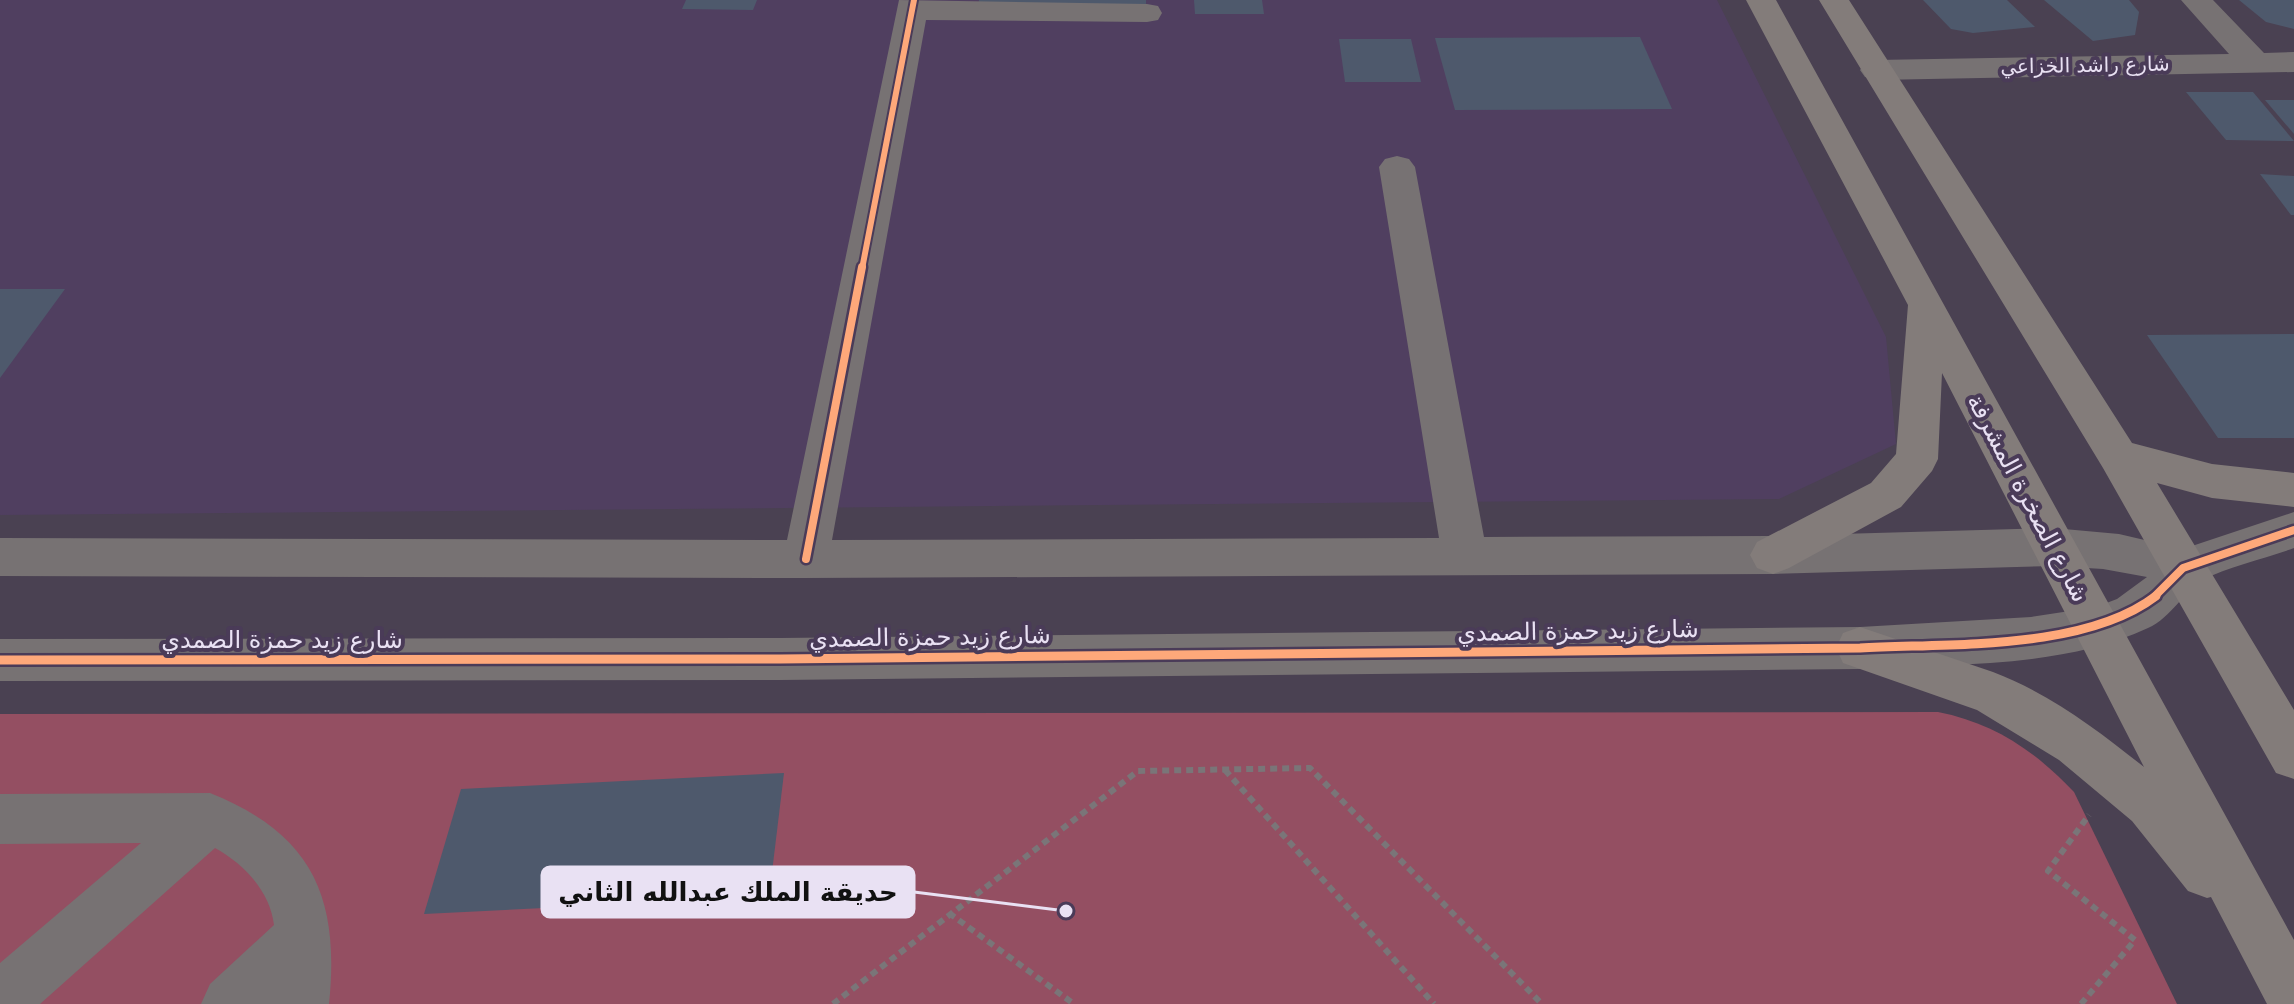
<svg xmlns="http://www.w3.org/2000/svg" width="2294" height="1004" viewBox="0 0 2294 1004" font-family="'DejaVu Sans','Noto Sans Arabic',sans-serif">
  <style>
    .built { fill: #503f60 }
    .green { fill: #944f62 }
    .building { fill: #4e596c }
    .lines { fill: none; stroke-linecap: round; stroke-linejoin: round }
    .path { stroke: #7a7578; stroke-width: 6; stroke-dasharray: 7 5; stroke-linecap: butt }
    .minor { fill: #777273; fill-rule: evenodd }
    .major { fill: #837c7a; fill-rule: evenodd }
    .cycleway-far2-casing { stroke: #4a3b58; stroke-width: 10 }
    .cycleway-far1-casing { stroke: #4a3b58; stroke-width: 13 }
    .cycleway-casing { stroke: #4a3b58; stroke-width: 14 }
    .cycleway-far2 { stroke: #fea87a; stroke-width: 6 }
    .cycleway-far1 { stroke: #fea87a; stroke-width: 8 }
    .cycleway { stroke: #fea87a; stroke-width: 9 }
    .labels { text-anchor: middle; stroke-width: 8; stroke-linejoin: round; paint-order: stroke }
    .far-street-label { font-size: 20px; fill: #e9e1f3; stroke: #4a3b58 }
    .street-label { font-size: 24px; fill: #e9e1f3; stroke: #4a3b58 }
    .leader { fill: none; stroke: #e9e1f3; stroke-width: 3 }
    .callout-dot { fill: #e9e1f3; stroke: #4a3b58; stroke-width: 3 }
    .callout { fill: #e9e1f3; stroke: #e9e1f3; stroke-width: 3 }
    .callout-label { font-size: 26px; text-anchor: middle; font-weight: bold; fill: #111 }
  </style>
  <rect width="100%" height="100%" fill="#4a4152"/>
  <!-- built -->
  <polygon class="built" points="0,0 1717,0 1886,337 1896,444 1779,499 0,515"/>
  <!-- green -->
  <path class="green" d="M 1938,712 C 1994,723 2035,751 2074,792 L 2177,1004 L 0,1004 L 0,714 Z"/>
  <!-- building -->
  <g class="building">
    <polygon points="686,0 757,0 753,10 682,9"/>
    <polygon points="979,0 1146,0 1146,6 978,6"/>
    <polygon points="1194,0 1262,0 1264,14 1195,14"/>
    <polygon points="1923,0 2007,0 2035,27 1973,33 1951,29"/>
    <polygon points="2044,0 2129,0 2139,12 2135,35 2093,41"/>
    <polygon points="2239,0 2294,0 2294,29 2266,22"/>
    <polygon points="1640,37 1672,109 1455,110 1435,38"/>
    <polygon points="1339,39 1411,39 1421,82 1345,82"/>
    <polygon points="2186,92 2253,92 2294,141 2226,140"/>
    <polygon points="2265,100 2294,100 2294,134"/>
    <polygon points="2260,174 2294,176 2294,215 2291,215"/>
    <polygon points="0,289 65,289 0,378"/>
    <polygon points="2294,334 2294,438 2218,438 2147,335"/>
    <polygon points="784,773 769,897 424,914 461,789"/>
  </g>
  <g class="lines">
    <!-- path -->
    <g class="path">
      <polyline points="1225,770 1434,1004"/>
      <polyline points="949,913 1074,1004"/>
      <polyline points="833,1004 1138,771 1310,768 1542,1004"/>
      <polyline points="2081,1004 2135,940 2048,871 2089,815"/>
    </g>
    <!-- minor -->
    <g class="minor">
      <path d="M 899,0 L 1147,4 L 1158,6 L 1162,13 L 1158,20 L 1147,22 L 926,20 L 832,540 L 1439,538 L 1379,167 L 1385,159 L 1397,156 L 1409,159 L 1415,167 L 1484,537 L 1773,536 L 2053,528 L 2119,534 L 2183,549 L 2294,512 L 2294,548 C 2264,559 2230,566 2202,580 C 2186,589 2171,618 2148,628 C 2060,669 1955,663 1860,669 L 780,680 L 0,681 L 0,639 L 780,638 L 1860,627 L 2031,617 L 2096,607 L 2117,599 L 2147,577 L 2103,569 L 2053,566 L 1773,574 L 806,578 L 0,576 L 0,538 L 787,540 Z"/>
      <polygon points="2181,0 2213,0 2264,53 2294,52 2294,72 1876,80 1865,77 1860,70 1865,63 1876,60 2229,54"/>
      <path d="M 210,793 C 313,834 340,898 329,1004 L 201,1004 L 210,984 L 274,925 C 270,891 244,864 215,848 L 40,1004 L 0,1004 L 0,963 L 141,843 L 0,844 L 0,794 Z"/>
    </g>
    <!-- major -->
    <g class="major">
      <path d="M 1746,0 L 1776,0 L 2294,940 L 2294,1004 L 2267,1004 L 2211,897 L 2207,898 L 2188,891 L 2132,821 L 2059,760 L 1977,710 L 1843,663 L 1836,648 L 1843,633 L 1860,627 L 1993,672 C 2049,693 2099,731 2144,767 L 1942,373 L 1938,459 L 1932,471 L 1901,507 L 1789,568 L 1773,574 L 1757,568 L 1750,555 L 1757,542 L 1871,483 L 1896,454 L 1908,305 Z"/>
      <polygon points="1819,0 1849,0 2132,443 2212,464 2294,473 2294,507 2212,498 2157,483 2294,710 2294,779 2276,773 2103,468"/>
    </g>
    <!-- cycleway-far2 casing -->
    <g class="cycleway-far2-casing">
      <polyline id="cycleway-far2" points="862,269 914,0"/>
    </g>
    <!-- cycleway-far1 casing -->
    <g class="cycleway-far1-casing">
      <g id="cycleway-far1">
        <polyline points="806,559 862,267"/>
        <polyline points="2153,598 2183,568 2294,530"/>
      </g>
    </g>
    <!-- cycleway casing -->
    <g class="cycleway-casing">
      <path id="cycleway" d="M 0,660 L 780,659 L 1860,648 C 1949,643 2084,651 2156,596"/>
    </g>
    <!-- cycleway-far2 -->
    <use href="#cycleway-far2" class="cycleway-far2"/>
    <!-- cycleway-far1 -->
    <use href="#cycleway-far1" class="cycleway-far1"/>
    <!-- cycleway -->
    <use href="#cycleway" class="cycleway"/>
  </g>
  <g class="labels">
    <!-- far-street labels -->
    <g class="far-street-label">
      <text transform="translate(2085 65) rotate(-1)" y="7">شارع راشد الخزاعي</text>
    </g>
    <!-- street labels -->
    <g class="street-label">
      <text transform="translate(2028 498) rotate(62)" y="8">شارع الصخرة المشرفة</text>
      <text transform="translate(1578 631) rotate(-1)" y="8">شارع زيد حمزة الصمدي</text>
      <text transform="translate(930 637) rotate(-1)" y="8">شارع زيد حمزة الصمدي</text>
      <text x="282" y="648">شارع زيد حمزة الصمدي</text>
    </g>
  </g>
  <!-- callouts -->
  <path class="leader" d="M1066 911L914 892"/>
  <circle class="callout-dot" cx="1066" cy="911" r="8"/>
  <rect class="callout" x="542" y="867" width="372" height="50" rx="8"/>
  <g class="callout-label">
    <text x="728" y="901">حديقة الملك عبدالله الثاني</text>
  </g>
</svg>
